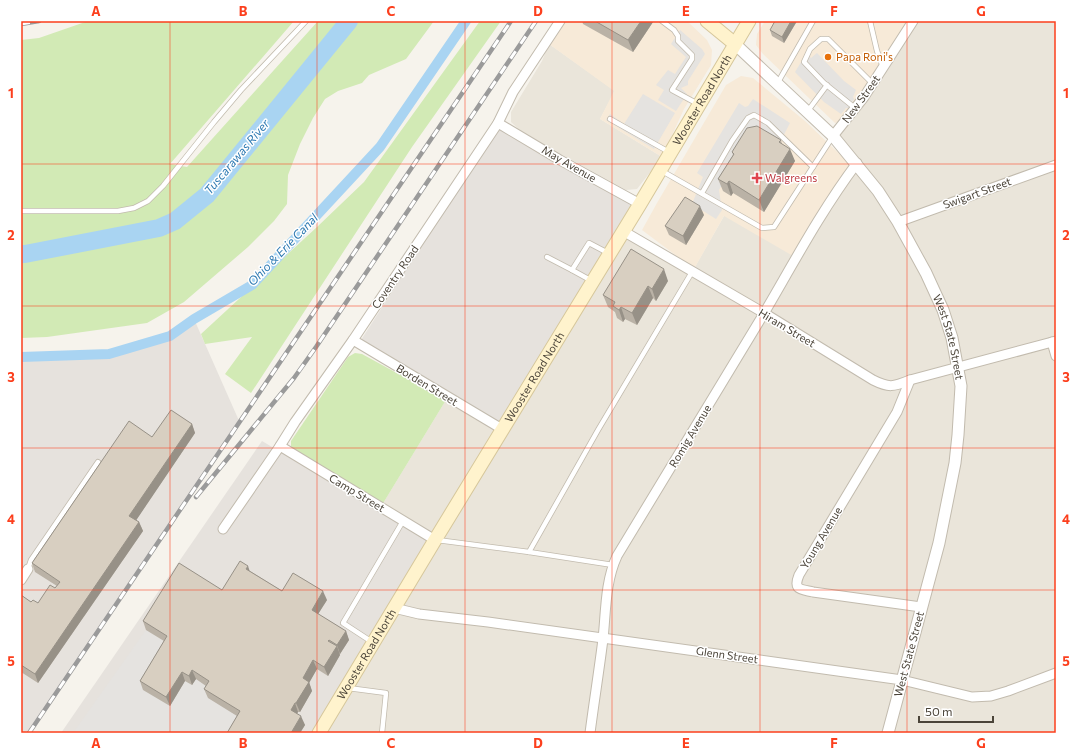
<svg xmlns="http://www.w3.org/2000/svg" width="1077" height="754" viewBox="0 0 1077 754" font-family="Commissioner,sans-serif">
  <style>
    .residential { fill: #eae5da }
    .commercial { fill: #f7ead8 }
    .industrial { fill: #e6e2dd }
    .green { fill: #d2eab5 }
    .parking { fill: #e5e3e0 }
    .lines { fill: none; stroke-linecap: round; stroke-linejoin: round }
    .canal { stroke: #a9d4f2; stroke-width: 10 }
    .river { stroke: #a9d4f2; stroke-width: 18 }
    .service-casing { stroke: #c2bbae; stroke-width: 6 }
    .minor-casing { stroke: #c2bbae; stroke-width: 11 }
    .tertiary-casing { stroke: #c2bbae; stroke-width: 13 }
    .secondary-casing { stroke: #d6c79b; stroke-width: 15 }
    .service { stroke: #fff; stroke-width: 4.5 }
    .minor { stroke: #fff; stroke-width: 9 }
    .tertiary { stroke: #fff; stroke-width: 11 }
    .secondary { stroke: #fff3cd; stroke-width: 13 }
    .rail-casing { stroke: #9a9a9a; stroke-width: 4.5 }
    .rail { stroke: #fff; stroke-width: 3; stroke-dasharray: 9; stroke-linecap: butt }
    .wall { fill: #bab2a6 }
    .shaded-wall { fill: #979187 }
    .building { fill: #d8cfc1; stroke: #979187 }
    .grid { fill: none; stroke: #fc3f1d; stroke-width: 1; stroke-opacity: 0.55 }
    .food-dot { fill: #e8710a; stroke: #fff; stroke-width: 1.5 }
    .health-dot { fill: #e0444e; stroke: #fff; stroke-width: 1.5 }
    .labels { text-anchor: middle; stroke-width: 3; stroke-linejoin: round; paint-order: stroke }
    .food-label { font-size: 11px; fill: #c56008; stroke: #fff; text-anchor: start }
    .street-label { font-size: 11px; fill: #4b4439; stroke: #fff }
    .health-label { font-size: 11px; fill: #be3a42; stroke: #fff; text-anchor: start }
    .water-label { font-size: 12px; font-style: italic; fill: #2e7ab2; stroke: #fff }
    .neatline { fill: none; stroke: #fc3f1d; stroke-width: 1.5 }
    .grid-label { font-size: 13px; text-anchor: middle; font-weight: bold; fill: #fc3f1d }
  </style>
  <rect width="100%" height="100%" fill="#f6f3ec"/>
  <!-- residential -->
  <g class="residential">
    <polygon points="913,21 1056,21 1056,733 319,733 623,231 692,272 724,216 857,163 833,136"/>
    <polygon points="549,44 615,91 600,119 662,157 637,189 626,190 523,133 511,122 511,112 542,61"/>
    <polygon points="446,400 498,431 435,536 382,505"/>
  </g>
  <!-- commercial -->
  <g class="commercial">
    <polygon points="565,21 687,21 707,40 712,50 711,65 684,109 662,157 600,119 614,91 549,44"/>
    <polygon points="765,21 908,21 843,121 835,123 763,54 756,45 757,34"/>
    <polygon points="741,76 753,78 805,121 852,166 793,256 724,216 694,269 642,230 657,203 726,85"/>
  </g>
  <!-- industrial -->
  <g class="industrial">
    <polygon points="498,128 634,206 502,428 361,340"/>
    <polygon points="194,319 240,423 29,733 21,733 21,357 109,354 170,336"/>
    <polygon points="262,441 431,541 315,733 61,733"/>
  </g>
  <!-- green -->
  <g class="green">
    <polygon points="88,21 294,21 170,164 187,167 318,21 434,21 406,59 369,75 362,83 338,91 325,99 313,118 300,144 288,175 287,204 274,221 248,247 184,302 147,323 47,337 21,338 21,40 39,38"/>
    <polygon points="480,21 501,21 412,147 251,393 225,374 252,337 205,344 201,334 317,227 364,182"/>
    <polygon points="355,353 362,354 446,400 382,505 291,449 291,441 348,357"/>
  </g>
  <!-- parking -->
  <g class="parking">
    <polygon points="680,30 702,49 705,54 688,81 688,85 681,88 687,94 676,111 658,100 664,90 656,85 668,70 675,74 686,57 671,44"/>
    <polygon points="817,53 844,81 856,90 853,97 854,99 849,108 846,108 841,114 824,102 795,72 806,54 811,58"/>
    <polygon points="643,94 675,113 654,149 606,120 610,114 624,124"/>
    <polygon points="753,99 790,123 777,148 735,162 719,190 722,210 716,219 692,204 703,177 697,173 739,103 745,107 748,106"/>
    <polygon points="146,630 170,645 185,681 192,685 196,679 213,690 244,720 236,733 73,733"/>
  </g>
  <g class="lines">
    <!-- canal -->
    <polyline class="canal" points="21,357 109,354 170,336 194,319 252,285 380,147 466,21"/>
    <!-- river -->
    <polyline class="river" points="21,254 25,254 159,228 175,221 207,195 349,21"/>
    <!-- service casing -->
    <g class="service-casing">
      <g id="service">
        <polyline points="662,21 674,30 678,36 678,41 692,55 692,59 672,90 698,104"/>
        <polyline points="870,21 877,51 883,67"/>
        <polyline points="777,84 813,21"/>
        <polyline points="855,108 824,83 804,62 810,49 821,39 828,39 873,84"/>
        <polyline points="807,112 827,85"/>
        <polyline points="610,119 669,152"/>
        <polyline points="662,171 762,228 774,227 833,136"/>
        <polyline points="702,193 732,141 748,118 754,115 768,123 813,167"/>
        <polyline points="21,211 118,211 134,208 148,201 163,186 214,122 241,90 306,21"/>
        <polyline points="547,257 572,270"/>
        <polyline points="592,281 572,270 589,243 608,253"/>
        <polyline points="437,540 529,552 613,565"/>
        <polyline points="529,552 598,430 692,272"/>
        <polyline points="28,569 31,560 98,462"/>
        <polyline points="372,642 343,623 403,521"/>
        <polyline points="348,688 386,693 382,733"/>
      </g>
    </g>
    <!-- minor casing -->
    <g class="minor-casing">
      <g id="minor">
        <polyline points="498,123 560,160 640,204"/>
        <polyline points="833,136 864,97 913,21"/>
        <polyline points="898,222 1056,165"/>
        <path d="M 623,231 L 764,313 L 873,380 C 889,388 893,387 910,380 L 1056,341"/>
        <polyline points="353,340 502,429"/>
        <polyline points="1052,342 1056,356"/>
        <path d="M 910,380 L 897,412 L 799,575 C 793,590 800,589 813,592 L 921,607"/>
        <polyline points="280,446 435,540"/>
        <polyline points="223,529 280,446 295,422 353,340 498,123 513,92 560,21"/>
        <polyline points="21,580 28,569"/>
        <polyline points="394,608 419,614 488,622 902,680 972,697 991,696 1008,691 1056,673"/>
        <path d="M 590,733 C 594,702 599,671 603,639 C 606,611 605,582 617,556 C 666,475 715,395 763,315 C 793,264 821,211 857,163"/>
      </g>
    </g>
    <!-- tertiary casing -->
    <g class="tertiary-casing">
      <g id="tertiary">
        <path id="s1" d="M 735,44 L 833,136 L 878,191 L 898,222 L 926,273 L 943,310 L 952,338 L 961,386 L 958,435 L 955,463 L 939,543 L 888,733"/>
      </g>
    </g>
    <!-- secondary casing -->
    <g class="secondary-casing">
      <g id="secondary">
        <polyline points="707,21 735,44"/>
        <path id="s2" d="M 319,733 L 435,540 L 640,204 L 749,21"/>
      </g>
    </g>
    <!-- service -->
    <use href="#service" class="service"/>
    <!-- minor -->
    <use href="#minor" class="minor"/>
    <!-- tertiary -->
    <use href="#tertiary" class="tertiary"/>
    <!-- secondary -->
    <use href="#secondary" class="secondary"/>
    <!-- rail casing -->
    <g class="rail-casing">
      <g id="rail">
        <polyline points="21,24 39,21"/>
        <polyline points="196,497 294,378 316,347 536,21"/>
        <polyline points="29,733 511,21"/>
      </g>
    </g>
    <!-- rail -->
    <use href="#rail" class="rail"/>
  </g>
  <!-- wall -->
  <g class="wall">
    <polygon points="582,21 652,21 653,22 633,52 583,24"/>
    <polygon points="797,21 784,43 772,36 770,30"/>
    <polygon points="781,140 782,144 795,161 764,212 733,193 731,196 723,191 718,179 733,155 732,152"/>
    <polygon points="704,215 686,245 669,235 665,226"/>
    <polygon points="668,281 656,301 653,298 637,325 625,319 623,322 617,318 615,312 608,307 603,295"/>
    <polygon points="192,424 195,433 136,520 139,522 143,531 38,683 21,672 21,595 31,602 38,603 55,588 57,586 35,572 32,563 152,437"/>
    <polygon points="250,571 282,591 327,600 318,614 346,631 349,640 340,654 339,654 340,655 328,676 317,669 309,682 312,691 300,712 298,712 297,713 305,725 300,733 227,733 237,716 208,698 204,689 206,686 196,679 192,685 185,681 170,706 143,690 140,681 164,641 146,630 143,621 222,590"/>
  </g>
  <!-- shaded-wall -->
  <g class="shaded-wall">
    <polygon points="641,21 652,21 653,22 633,52 628,40"/>
    <polygon points="791,21 797,21 784,43 782,37"/>
    <polygon points="790,149 795,161 764,212 759,200"/>
    <polygon points="729,181 733,193 731,196 727,184"/>
    <polygon points="700,206 704,215 686,245 683,236"/>
    <polygon points="664,269 668,281 656,301 652,289"/>
    <polygon points="648,286 653,298 637,325 632,313"/>
    <polygon points="621,307 625,319 623,322 619,310"/>
    <polygon points="192,424 195,433 133,525 129,516"/>
    <polygon points="139,522 143,531 38,683 35,674"/>
    <polygon points="248,566 251,575 246,569"/>
    <polygon points="323,591 327,600 315,619 312,610"/>
    <polygon points="346,631 349,640 340,654 337,645"/>
    <polygon points="337,646 340,655 328,676 324,667"/>
    <polygon points="313,660 317,669 308,685 309,682 312,691 300,712 296,703 303,678"/>
    <polygon points="192,670 196,679 192,685 189,676"/>
    <polygon points="182,672 185,681 170,706 166,697"/>
    <polygon points="295,703 298,712 294,719 291,710"/>
    <polygon points="301,716 305,725 300,733 291,733"/>
  </g>
  <!-- building -->
  <g class="building">
    <polygon points="595,21 641,21 628,40"/>
    <polygon points="775,21 791,21 782,37 770,30"/>
    <polygon points="757,126 781,140 779,142 790,149 759,200 729,181 727,184 718,179 734,154 732,152 747,128"/>
    <polygon points="685,197 700,206 683,236 665,226"/>
    <polygon points="631,249 664,269 652,289 648,286 632,313 621,307 619,310 613,306 615,302 603,295"/>
    <polygon points="171,410 192,424 129,516 139,522 35,674 21,665 21,595 31,602 33,600 38,603 50,585 55,588 60,582 32,563 129,421 152,437"/>
    <polygon points="240,561 248,566 246,569 282,591 293,573 323,591 312,610 346,631 337,645 329,640 328,641 337,646 324,667 313,660 303,678 309,682 296,703 295,703 291,710 301,716 291,733 227,733 240,711 204,689 209,681 192,670 189,676 182,672 166,697 140,681 167,636 143,621 179,563 222,590"/>
  </g>
  <!-- grid -->
  <path class="grid" d="M 170,21 L 170,733M 317,21 L 317,733M 465,21 L 465,733M 612,21 L 612,733M 760,21 L 760,733M 907,21 L 907,733M 21,164 L 1056,164M 21,306 L 1056,306M 21,448 L 1056,448M 21,590 L 1056,590"/>
  <!-- markers -->
  <circle class="food-dot" cx="828" cy="57" r="4"/>
  <path class="health-dot" d="M755 172h4v4h4v4h-4v4h-4v-4h-4v-4h4z"/>
  <g class="labels">
    <!-- food labels -->
    <g class="food-label">
      <text x="836" y="61">Papa Roni's</text>
    </g>
    <!-- street labels -->
    <g class="street-label">
      <text transform="translate(861 99) rotate(-54)" y="4">New Street</text>
      <text dy="4" stroke="none"><textPath href="#s2" startOffset="740">Wooster Road North</textPath></text>
      <text transform="translate(569 164) rotate(30)" y="4">May Avenue</text>
      <text transform="translate(977 193) rotate(-20)" y="4">Swigart Street</text>
      <text transform="translate(395 277) rotate(-56)" y="4">Coventry Road</text>
      <text transform="translate(787 328) rotate(31)" y="4">Hiram Street</text>
      <text dy="4" stroke="none"><textPath href="#s1" startOffset="369">West State Street</textPath></text>
      <text dy="4" stroke="none"><textPath href="#s2" startOffset="416">Wooster Road North</textPath></text>
      <text transform="translate(427 385) rotate(31)" y="4">Borden Street</text>
      <text transform="translate(690 436) rotate(-59)" y="4">Romig Avenue</text>
      <text transform="translate(357 493) rotate(31)" y="4">Camp Street</text>
      <text transform="translate(821 538) rotate(-59)" y="4">Young Avenue</text>
      <text dy="4" stroke="none"><textPath href="#s2" startOffset="92">Wooster Road North</textPath></text>
      <text transform="translate(909 654) rotate(-75)" y="4">West State Street</text>
      <text transform="translate(727 655) rotate(8)" y="4">Glenn Street</text>
    </g>
    <!-- health labels -->
    <g class="health-label">
      <text x="765" y="182">Walgreens</text>
    </g>
    <!-- water labels -->
    <g class="water-label">
      <text transform="translate(237 157) rotate(-50)" y="4">Tuscarawas River</text>
      <text transform="translate(283 250) rotate(-46)" y="4">Ohio &amp; Erie Canal</text>
    </g>
  </g>
  <!-- border -->
  <rect width="1077" height="754" fill="none" stroke="#ffffff" stroke-width="44"/>
  <!-- scale -->
  <path d="M919 716v6h74v-6" fill="none" stroke="#4b4439" stroke-width="2"/>
  <text x="925" y="716" font-size="12" fill="#4b4439" stroke="#ffffff" stroke-width="3" paint-order="stroke">50 m</text>
  <rect x="22" y="22" width="1033" height="710" class="neatline"/>
  <g class="grid-label">
    <text x="96" y="16">A</text>
    <text x="243" y="16">B</text>
    <text x="391" y="16">C</text>
    <text x="538" y="16">D</text>
    <text x="686" y="16">E</text>
    <text x="834" y="16">F</text>
    <text x="981" y="16">G</text>
    <text x="11" y="98">1</text>
    <text x="1066" y="98">1</text>
    <text x="11" y="240">2</text>
    <text x="1066" y="240">2</text>
    <text x="11" y="382">3</text>
    <text x="1066" y="382">3</text>
    <text x="11" y="524">4</text>
    <text x="1066" y="524">4</text>
    <text x="11" y="666">5</text>
    <text x="1066" y="666">5</text>
    <text x="96" y="748">A</text>
    <text x="243" y="748">B</text>
    <text x="391" y="748">C</text>
    <text x="538" y="748">D</text>
    <text x="686" y="748">E</text>
    <text x="834" y="748">F</text>
    <text x="981" y="748">G</text>
  </g>
</svg>
